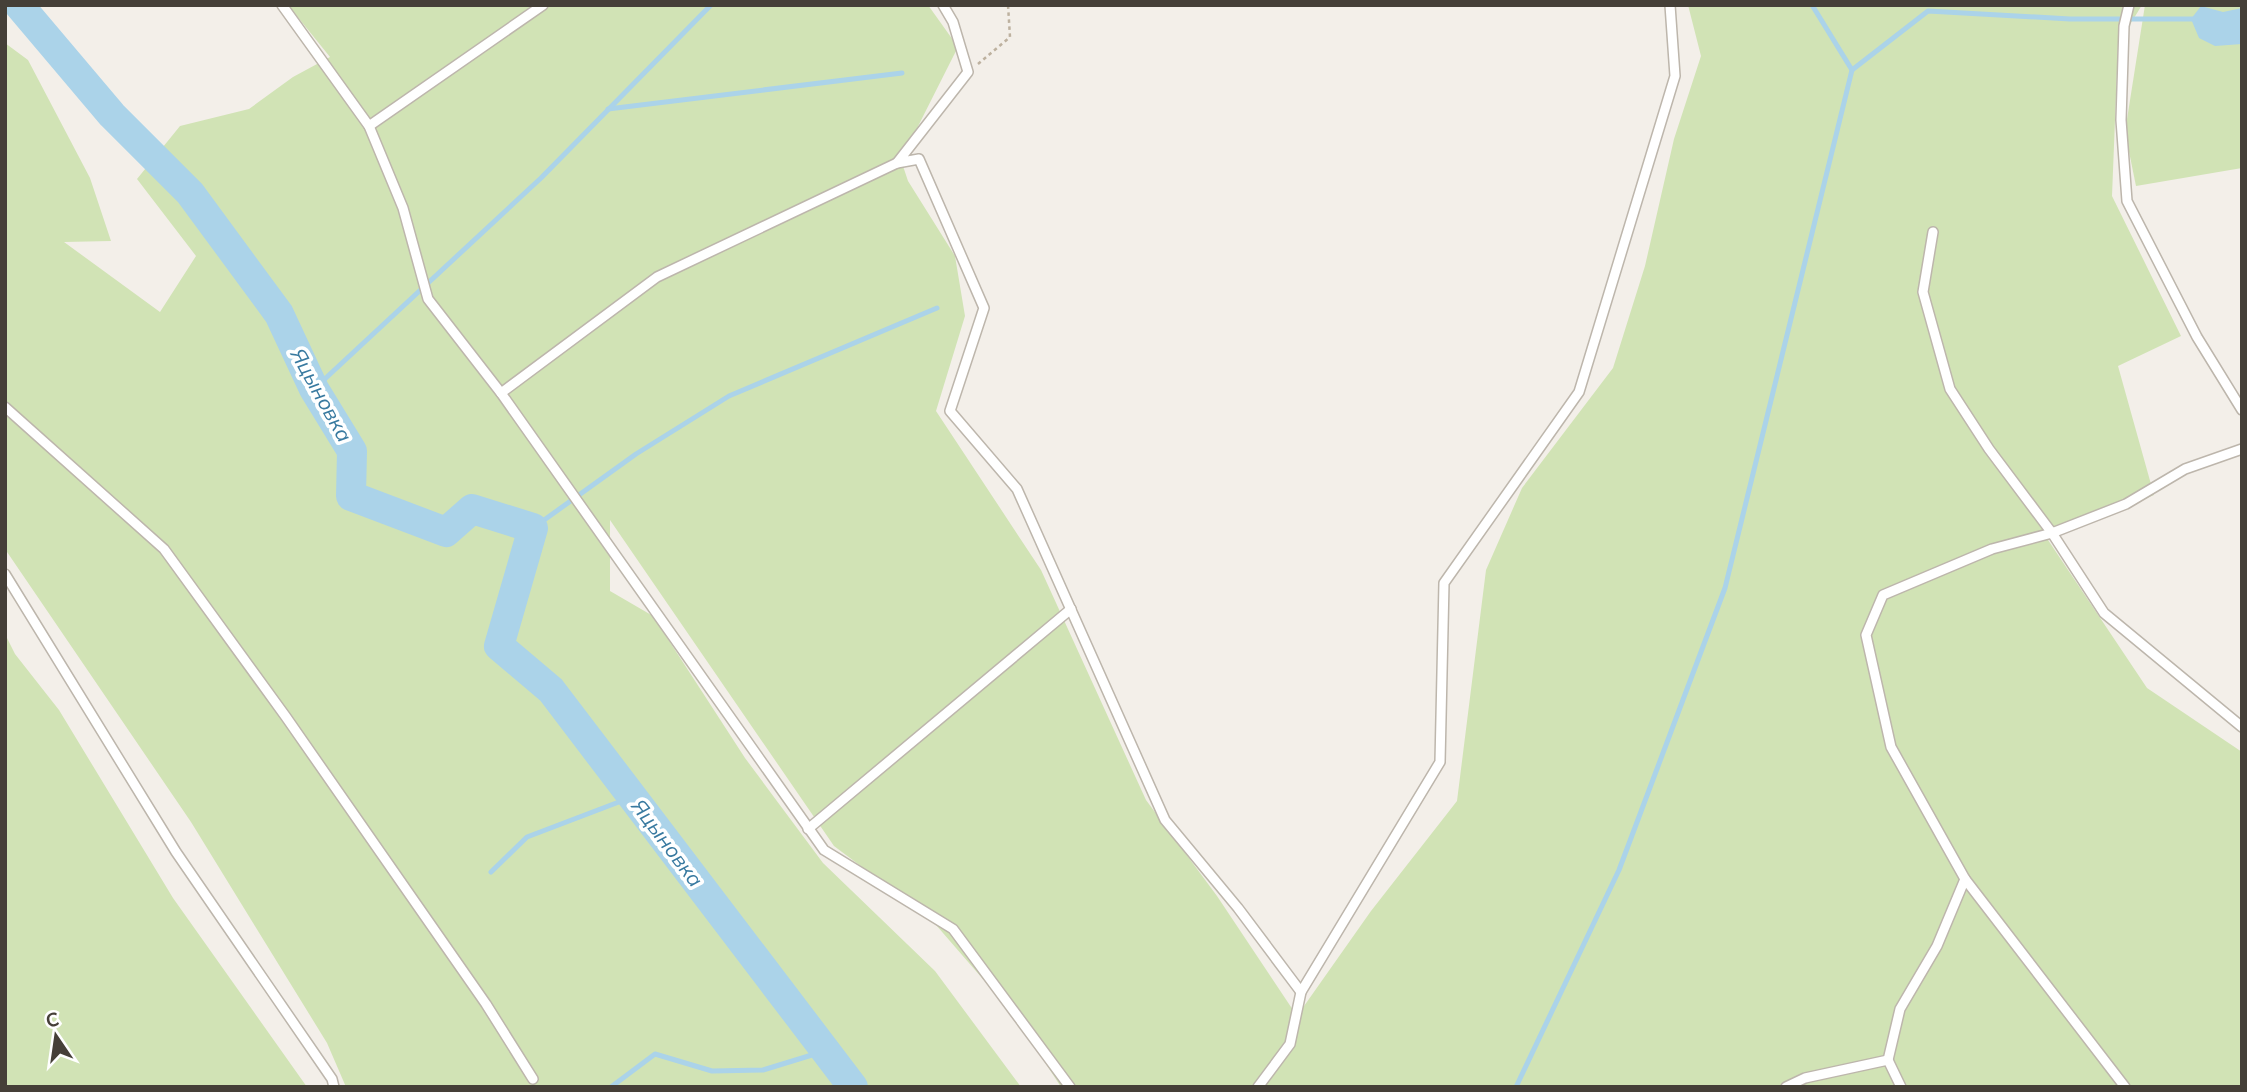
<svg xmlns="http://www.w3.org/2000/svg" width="2247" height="1092" viewBox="0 0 2247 1092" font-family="Mulish,sans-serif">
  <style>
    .green { fill: #d1e3b5 }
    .water { fill: #abd3e9 }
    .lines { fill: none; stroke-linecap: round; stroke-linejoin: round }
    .stream { stroke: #abd3e9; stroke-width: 5 }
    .river { stroke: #abd3e9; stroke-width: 30 }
    .service-casing { stroke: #bdb6ac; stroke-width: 12 }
    .path { stroke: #bdb19f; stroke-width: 2.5; stroke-dasharray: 3.5 3.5; stroke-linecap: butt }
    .service { stroke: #fff; stroke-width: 9 }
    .labels { text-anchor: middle; stroke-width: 7; stroke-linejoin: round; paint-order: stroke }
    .water-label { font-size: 21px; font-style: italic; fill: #397aa0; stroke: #fff }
  </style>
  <rect width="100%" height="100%" fill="#f3efe9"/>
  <!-- green -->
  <g class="green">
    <polygon points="288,5 928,5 958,47 901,160 908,181 955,256 965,316 936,411 1041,570 1146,800 1217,896 1297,1016 1371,911 1457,801 1486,570 1522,488 1613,368 1645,266 1674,139 1701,56 1688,5 2142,5 2118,44 2112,196 2181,336 2118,366 2154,495 2048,540 2147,688 2242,752 2242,1087 1061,1087 1014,1015 930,918 834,846 610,520 610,591 653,616 745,758 823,863 935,971 1021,1087 346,1087 327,1043 191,822 5,549 5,43 28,60 90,178 111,241 64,242 160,312 196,256 137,179 180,126 249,109 293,77 330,57"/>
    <polygon points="2145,5 2242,5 2242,168 2136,186 2125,132"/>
    <polygon points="5,634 15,654 59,710 173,898 307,1087 5,1087"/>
  </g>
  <!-- water -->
  <polygon class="water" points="2201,6 2223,12 2242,8 2242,44 2215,46 2199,38 2191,19"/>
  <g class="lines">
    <!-- stream -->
    <g class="stream">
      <polyline points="1812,5 1852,70"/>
      <polyline points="608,109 902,73"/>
      <polyline points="314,389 541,178 711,5"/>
      <polyline points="533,528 636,454 729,396 937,308"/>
      <polyline points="491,872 527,837 632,797"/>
      <polyline points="611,1087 655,1054 712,1071 763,1070 825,1051"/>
      <polyline points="1516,1087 1619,870 1725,588 1852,70 1928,11 2070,19 2197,19"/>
    </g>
    <!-- river -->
    <polyline class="river" points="19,5 112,115 190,193 279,314 314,389 352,451 351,496 446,532 472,509 533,528 499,646 551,690 853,1087"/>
    <!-- service casing -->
    <g class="service-casing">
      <g id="service">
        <polyline points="282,5 369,126 403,208 428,299 501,393 824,850 953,929 1070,1087"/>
        <polyline points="943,5 953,22 968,72 897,163 919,159 984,308 950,411 1017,489 1165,820 1238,908 1301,992"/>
        <polyline points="2129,5 2124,26 2121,120 2127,201 2197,337 2242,410"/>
        <polyline points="369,126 543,5"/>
        <polyline points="1933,232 1923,292 1950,389 1989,449 2052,533 2126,504 2185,469 2242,449"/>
        <polyline points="501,393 657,277 897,163"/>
        <polyline points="5,407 164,549 286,717 486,1004 533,1079"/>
        <polyline points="5,574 176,852 332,1079 334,1087"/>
        <polyline points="808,829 1071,609"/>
        <polyline points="1888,1060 1900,1009 1937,946 1965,879"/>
        <polyline points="1258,1087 1290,1044 1301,992 1440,762 1444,583 1579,392 1675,76 1670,5"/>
        <polyline points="1786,1087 1805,1078 1888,1060 1901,1087"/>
        <polyline points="2125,1087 1965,879 1891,747 1866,635 1883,595 1992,549 2052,533 2104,613 2242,727"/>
      </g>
    </g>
    <!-- path -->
    <polyline class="path" points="978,64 1010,37 1008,5"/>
    <!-- service -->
    <use href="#service" class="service"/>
  </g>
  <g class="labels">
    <!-- water labels -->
    <g class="water-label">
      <text transform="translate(321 395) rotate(61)" y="7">Яцыновка</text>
      <text transform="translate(667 843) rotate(53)" y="7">Яцыновка</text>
    </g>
  </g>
  <!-- border -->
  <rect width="2247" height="1092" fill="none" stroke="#453f38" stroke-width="14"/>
  <!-- north arrow -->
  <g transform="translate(56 1036) rotate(347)" stroke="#ffffff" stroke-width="5" paint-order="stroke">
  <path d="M0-5L12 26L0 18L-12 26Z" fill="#453f38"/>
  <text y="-10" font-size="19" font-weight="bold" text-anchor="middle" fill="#453f38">С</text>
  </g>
</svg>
